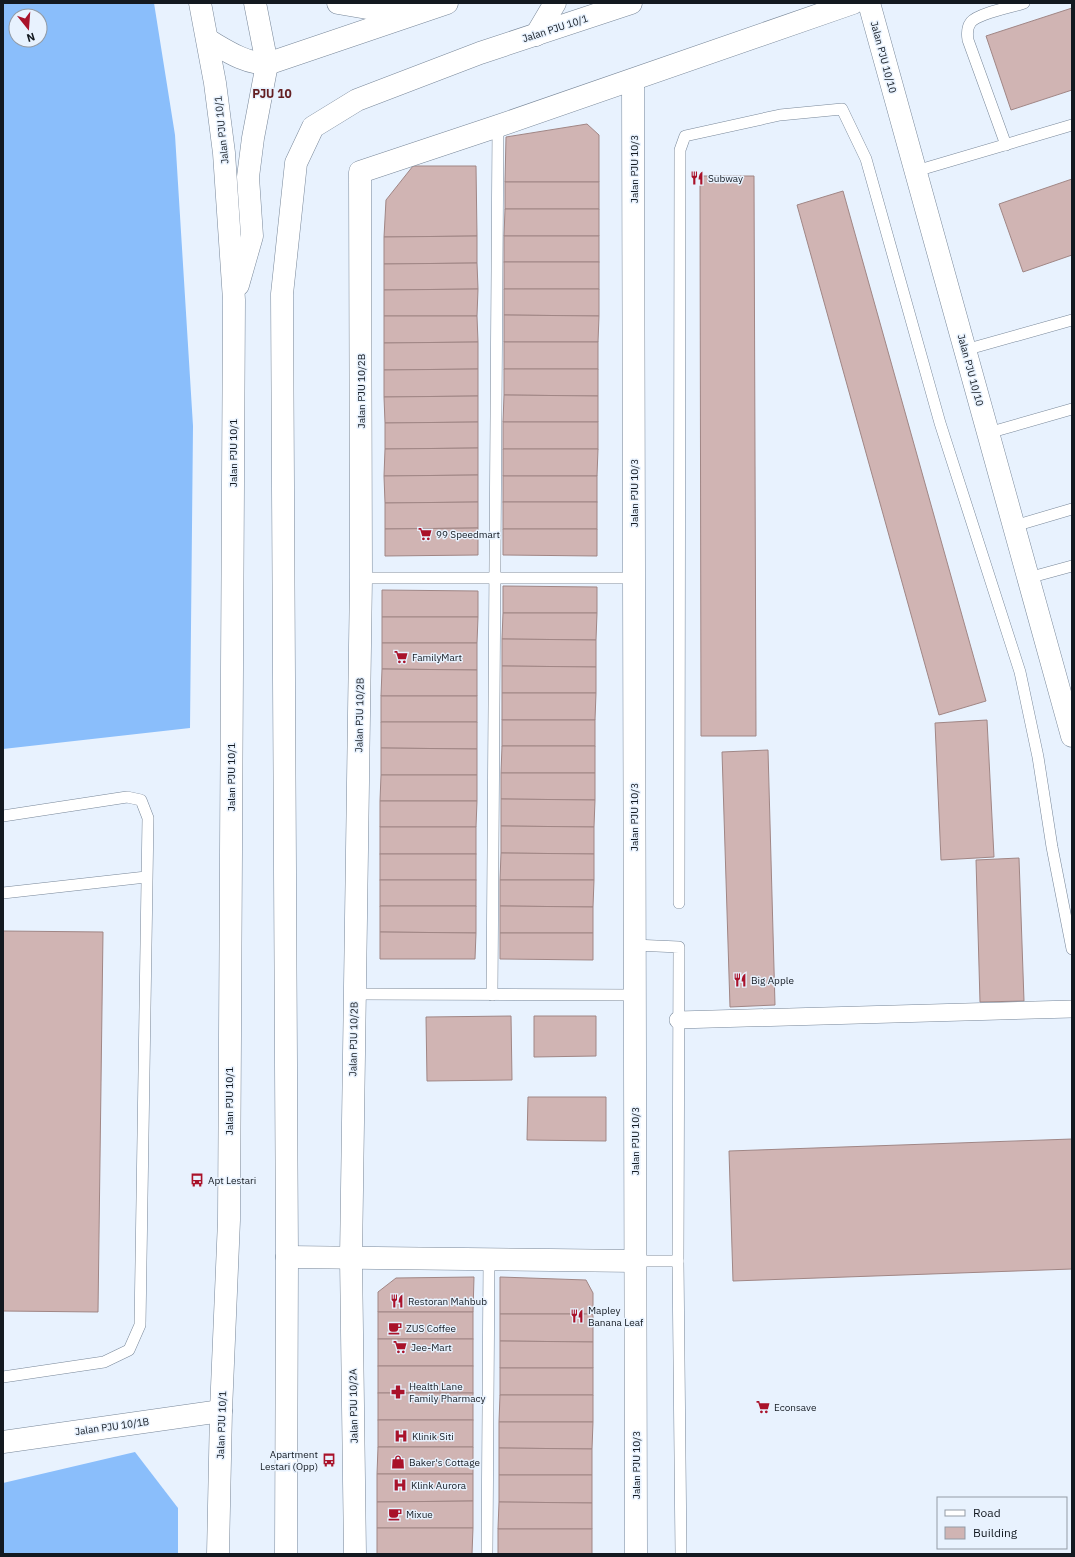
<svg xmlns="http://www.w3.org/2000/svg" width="1075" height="1557" viewBox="0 0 1075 1557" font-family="'IBM Plex Sans',sans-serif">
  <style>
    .forest { fill: #8abefb; fill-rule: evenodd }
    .building { fill: #d0b4b3; stroke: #a08685 }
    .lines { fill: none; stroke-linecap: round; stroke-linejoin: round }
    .service-casing { stroke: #788799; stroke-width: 12 }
    .pedestrian-casing { stroke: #788799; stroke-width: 18 }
    .minor-casing { stroke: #788799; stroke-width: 23 }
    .tertiary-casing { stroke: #788799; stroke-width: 23 }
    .service { stroke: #fff; stroke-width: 11 }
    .pedestrian { stroke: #fff; stroke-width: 17 }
    .minor { stroke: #fff; stroke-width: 22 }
    .tertiary { stroke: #fff; stroke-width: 22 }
    .labels { text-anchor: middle; stroke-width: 3; stroke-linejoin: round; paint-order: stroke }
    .street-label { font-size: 10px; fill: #131920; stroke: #e8f2fe }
    .poi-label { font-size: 10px; fill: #131920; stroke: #e8f2fe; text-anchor: start }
    .quarter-label { font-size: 12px; font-weight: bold; fill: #641f22; stroke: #e8f2fe }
  </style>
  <rect width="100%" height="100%" fill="#e8f2fe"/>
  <!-- forest -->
  <g class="forest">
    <path d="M 3,3 L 154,3 L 175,135 L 193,426 L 190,728 L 3,749 ZM 16,16 L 40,16 L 40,40 L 16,40 Z"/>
    <polygon points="135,1452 178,1508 178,1554 3,1554 3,1483"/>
  </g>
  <!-- building -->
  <g class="building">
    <polygon points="1072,8 1072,90 1011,110 986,36"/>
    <polygon points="587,124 599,135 599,182 505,182 506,137"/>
    <polygon points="413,166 476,166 477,236 384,237 386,200"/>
    <polygon points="700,176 754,176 756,736 701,736"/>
    <polygon points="1072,179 1072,255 1023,272 999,204"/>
    <rect x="505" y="182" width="94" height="27"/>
    <polygon points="843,191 986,701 939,715 797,205"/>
    <polygon points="505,209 599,209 599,236 504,236"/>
    <polygon points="477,236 477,263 384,264 384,237"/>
    <rect x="504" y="236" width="95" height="26"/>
    <rect x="504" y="262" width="95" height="27"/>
    <polygon points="477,263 478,289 384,290 384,264"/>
    <polygon points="478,289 477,316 384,316 384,290"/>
    <polygon points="504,289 599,289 599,316 504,315"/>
    <polygon points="504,315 599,316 598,342 504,342"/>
    <polygon points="384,316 477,316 478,342 384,343"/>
    <polygon points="478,342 478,369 384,370 384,343"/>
    <rect x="504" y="342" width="94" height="27"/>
    <polygon points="478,369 478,396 384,397 384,370"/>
    <polygon points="504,369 598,369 598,396 504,395"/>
    <polygon points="504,395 598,396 598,422 503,422"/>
    <polygon points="478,396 478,422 385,423 384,397"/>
    <polygon points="478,422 478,448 385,449 385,423"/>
    <rect x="503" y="422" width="95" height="27"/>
    <polygon points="478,448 478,475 384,476 385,449"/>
    <polygon points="503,449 598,449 597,476 503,476"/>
    <polygon points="478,475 478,502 385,503 384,476"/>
    <rect x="503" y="476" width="94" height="26"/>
    <polygon points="478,502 478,528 385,529 385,503"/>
    <rect x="503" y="502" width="94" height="27"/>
    <polygon points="478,528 478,555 385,556 385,529"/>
    <polygon points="503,529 597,529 597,556 503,555"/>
    <polygon points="503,586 597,587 597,613 503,613"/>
    <polygon points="382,590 478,591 478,617 382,617"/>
    <polygon points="503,613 597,613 596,640 502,639"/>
    <polygon points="382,617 478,617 477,643 382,643"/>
    <polygon points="502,639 596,640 596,667 502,666"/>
    <polygon points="382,643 477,643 477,670 382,669"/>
    <polygon points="502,666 596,667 596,693 502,693"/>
    <polygon points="382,669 477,670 477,696 381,696"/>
    <polygon points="502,693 596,693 595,720 502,720"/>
    <rect x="381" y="696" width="96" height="26"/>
    <rect x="502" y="720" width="93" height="26"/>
    <polygon points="987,720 994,857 941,860 935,723"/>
    <polygon points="381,722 477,722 477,749 381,748"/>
    <polygon points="502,746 595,746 595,773 501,773"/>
    <polygon points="381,748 477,749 477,775 381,775"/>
    <polygon points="768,750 775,1005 730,1007 722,752"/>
    <polygon points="501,773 595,773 595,800 501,799"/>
    <polygon points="381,775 477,775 477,801 380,801"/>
    <polygon points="501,799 595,800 594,827 501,826"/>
    <polygon points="380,801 477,801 476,827 380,827"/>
    <polygon points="501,826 594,827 594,854 501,853"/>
    <rect x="380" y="827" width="96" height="27"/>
    <polygon points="501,853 594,854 594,880 500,880"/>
    <rect x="380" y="854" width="96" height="26"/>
    <polygon points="1019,858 1024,1001 980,1002 976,860"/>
    <rect x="380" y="880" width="96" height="26"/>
    <polygon points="500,880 594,880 593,907 500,906"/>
    <polygon points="380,906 476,906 476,933 380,932"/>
    <polygon points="500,906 593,907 593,933 500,933"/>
    <polygon points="3,931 103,932 98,1312 3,1311"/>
    <polygon points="380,932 476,933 475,959 380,959"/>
    <polygon points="500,933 593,933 593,960 500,959"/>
    <polygon points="511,1016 512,1080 427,1081 426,1017"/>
    <polygon points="534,1016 596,1016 596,1056 534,1057"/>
    <polygon points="528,1097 606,1097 606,1141 527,1140"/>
    <polygon points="1072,1139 1072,1269 733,1281 729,1151"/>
    <polygon points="474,1277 473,1312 378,1312 378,1292 396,1278"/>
    <polygon points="500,1277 586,1280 593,1293 593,1314 500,1314"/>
    <rect x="378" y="1312" width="95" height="27"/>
    <polygon points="500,1314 593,1314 593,1342 500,1341"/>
    <rect x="378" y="1339" width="95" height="27"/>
    <polygon points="500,1341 593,1342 593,1368 500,1368"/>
    <rect x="378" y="1366" width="95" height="27"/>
    <rect x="500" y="1368" width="93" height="27"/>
    <rect x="378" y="1393" width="95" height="27"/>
    <polygon points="500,1395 593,1395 593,1422 499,1422"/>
    <rect x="378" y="1420" width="95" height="27"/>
    <polygon points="499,1422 593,1422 592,1449 499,1448"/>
    <polygon points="378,1447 473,1447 473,1474 377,1474"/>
    <polygon points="499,1448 592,1449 592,1475 499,1475"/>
    <polygon points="377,1474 473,1474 473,1501 377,1502"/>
    <polygon points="499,1475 592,1475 592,1503 499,1502"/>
    <polygon points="473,1501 473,1528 377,1528 377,1502"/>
    <polygon points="499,1502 592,1503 592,1529 498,1529"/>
    <polygon points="377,1528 473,1528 472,1554 377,1554"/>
    <rect x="498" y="1529" width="94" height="25"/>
  </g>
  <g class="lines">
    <!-- service casing -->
    <g class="service-casing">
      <g id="service">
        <path d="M 1006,145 L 968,40 C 967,34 967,27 971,22 C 979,13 1012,7 1024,3"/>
        <polyline points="916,171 1072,125"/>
        <polyline points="965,350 1072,320"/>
        <polyline points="988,433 1072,409"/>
        <polyline points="1014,526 1072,509"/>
        <polyline points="361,578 634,578"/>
        <polyline points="1028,578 1072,566"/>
        <polyline points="3,816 127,797 141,800 148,818 140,1325 129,1350 104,1362 3,1377"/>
        <polyline points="3,893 146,877"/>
        <polyline points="679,903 680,150 685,136 780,115 842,109 866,159 940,423 1020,672 1038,757 1052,847 1072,949"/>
        <polyline points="634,945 679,947 678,1261 681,1554"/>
        <polyline points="354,994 634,995"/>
        <polyline points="492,995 498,126"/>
        <polyline points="636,1261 678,1261"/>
        <polyline points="487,1554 489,1259"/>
      </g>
    </g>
    <!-- pedestrian casing -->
    <g class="pedestrian-casing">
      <polyline id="pedestrian" points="678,1020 1072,1009"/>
    </g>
    <!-- minor casing -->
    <g class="minor-casing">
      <g id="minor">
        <polyline points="633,80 636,1554"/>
        <polyline points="287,1257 636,1261"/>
        <polyline points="3,1442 221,1411"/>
        <polyline points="355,1554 351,1258 361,578 360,172 498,126 853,3"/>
      </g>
    </g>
    <!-- tertiary casing -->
    <g class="tertiary-casing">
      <g id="tertiary">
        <polyline points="200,3 215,83 224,153 234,300 229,1220 221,1411 218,1554"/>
        <polyline points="338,3 408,15"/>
        <polyline points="869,3 1072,736"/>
        <polyline points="536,35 555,3"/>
        <path d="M 208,40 C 227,51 244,63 267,64 L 447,3"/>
        <polyline points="238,285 252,236 248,177 253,138 267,64 255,3"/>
        <polyline points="286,1554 287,1257 282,294 296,163 313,127 357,100 480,53 631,3"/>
      </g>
    </g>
    <!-- service -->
    <use href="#service" class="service"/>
    <!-- pedestrian -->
    <use href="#pedestrian" class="pedestrian"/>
    <!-- minor -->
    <use href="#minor" class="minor"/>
    <!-- tertiary -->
    <use href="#tertiary" class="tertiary"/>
  </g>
  <!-- icons -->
  <defs>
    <g id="restaurant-bare" transform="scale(1.08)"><path d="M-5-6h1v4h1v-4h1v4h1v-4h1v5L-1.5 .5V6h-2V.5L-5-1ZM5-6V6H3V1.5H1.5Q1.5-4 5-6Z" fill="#a9122a" stroke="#e8f2fe" stroke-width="2.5" paint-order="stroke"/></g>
    <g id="supermarket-bare" transform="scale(1.08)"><path d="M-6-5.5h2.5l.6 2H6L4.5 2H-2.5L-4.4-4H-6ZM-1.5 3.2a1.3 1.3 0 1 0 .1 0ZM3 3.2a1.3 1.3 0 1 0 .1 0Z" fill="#a9122a" stroke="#e8f2fe" stroke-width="2.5" paint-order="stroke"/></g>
    <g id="bus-bare" transform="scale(1.08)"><path d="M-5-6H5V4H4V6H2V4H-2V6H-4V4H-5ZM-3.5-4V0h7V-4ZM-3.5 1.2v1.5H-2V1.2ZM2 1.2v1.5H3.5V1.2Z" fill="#a9122a" stroke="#e8f2fe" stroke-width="2.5" paint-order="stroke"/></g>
    <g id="cafe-bare" transform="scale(1.08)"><path d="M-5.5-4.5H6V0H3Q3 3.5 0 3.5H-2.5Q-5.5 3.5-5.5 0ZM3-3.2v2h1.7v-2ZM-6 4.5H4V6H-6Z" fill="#a9122a" stroke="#e8f2fe" stroke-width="2.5" paint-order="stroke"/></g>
    <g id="pharmacy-bare" transform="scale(1.08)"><path d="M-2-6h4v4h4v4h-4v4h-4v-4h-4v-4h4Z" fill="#a9122a" stroke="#e8f2fe" stroke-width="2.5" paint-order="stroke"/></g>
    <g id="hospital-bare" transform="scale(1.08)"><path d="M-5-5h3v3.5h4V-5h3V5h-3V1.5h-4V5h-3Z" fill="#a9122a" stroke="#e8f2fe" stroke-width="2.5" paint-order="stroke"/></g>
    <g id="shop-bare" transform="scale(1.08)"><path d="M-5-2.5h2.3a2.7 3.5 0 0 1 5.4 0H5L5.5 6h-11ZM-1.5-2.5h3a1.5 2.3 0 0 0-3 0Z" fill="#a9122a" stroke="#e8f2fe" stroke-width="2.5" paint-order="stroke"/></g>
  </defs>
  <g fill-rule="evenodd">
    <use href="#restaurant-bare" x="697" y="178"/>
    <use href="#supermarket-bare" x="425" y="534"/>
    <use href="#supermarket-bare" x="401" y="657"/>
    <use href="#restaurant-bare" x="740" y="980"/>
    <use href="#bus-bare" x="197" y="1180"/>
    <use href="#restaurant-bare" x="397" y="1301"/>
    <use href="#restaurant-bare" x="577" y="1316"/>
    <use href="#cafe-bare" x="395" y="1328"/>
    <use href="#supermarket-bare" x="400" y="1347"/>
    <use href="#pharmacy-bare" x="398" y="1392"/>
    <use href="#supermarket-bare" x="763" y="1407"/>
    <use href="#hospital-bare" x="401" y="1436"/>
    <use href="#bus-bare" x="329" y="1460"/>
    <use href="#shop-bare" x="398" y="1462"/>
    <use href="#hospital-bare" x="400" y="1485"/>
    <use href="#cafe-bare" x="395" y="1514"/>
  </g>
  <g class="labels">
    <!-- street labels -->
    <g class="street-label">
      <text transform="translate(555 28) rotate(-18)" y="4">Jalan PJU 10/1</text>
      <text transform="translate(884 57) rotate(75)" y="4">Jalan PJU 10/10</text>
      <text transform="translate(221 130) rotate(-96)" y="4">Jalan PJU 10/1</text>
      <text transform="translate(634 169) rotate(-90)" y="4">Jalan PJU 10/3</text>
      <text transform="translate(971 370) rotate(75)" y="4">Jalan PJU 10/10</text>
      <text transform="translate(361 391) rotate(-90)" y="4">Jalan PJU 10/2B</text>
      <text transform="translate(233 453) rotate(-90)" y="4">Jalan PJU 10/1</text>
      <text transform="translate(634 493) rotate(-90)" y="4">Jalan PJU 10/3</text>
      <text transform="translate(359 715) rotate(-89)" y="4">Jalan PJU 10/2B</text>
      <text transform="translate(231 777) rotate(-90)" y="4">Jalan PJU 10/1</text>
      <text transform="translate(634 817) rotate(-90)" y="4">Jalan PJU 10/3</text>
      <text transform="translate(353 1039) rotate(-89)" y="4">Jalan PJU 10/2B</text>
      <text transform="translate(229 1101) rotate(-90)" y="4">Jalan PJU 10/1</text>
      <text transform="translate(635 1141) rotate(-90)" y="4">Jalan PJU 10/3</text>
      <text transform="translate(353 1406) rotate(-91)" y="4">Jalan PJU 10/2A</text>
      <text transform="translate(221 1425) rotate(-88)" y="4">Jalan PJU 10/1</text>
      <text transform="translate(112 1426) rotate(-8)" y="4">Jalan PJU 10/1B</text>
      <text transform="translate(636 1465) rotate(-90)" y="4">Jalan PJU 10/3</text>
    </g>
    <!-- poi labels -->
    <g class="poi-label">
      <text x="708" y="182">Subway</text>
      <text x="436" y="538">99 Speedmart</text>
      <text x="412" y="661">FamilyMart</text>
      <text x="751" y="984">Big Apple</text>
      <text x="208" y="1184">Apt Lestari</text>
      <text x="408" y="1305">Restoran Mahbub</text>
      <text x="588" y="1314">Mapley<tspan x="588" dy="12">Banana Leaf</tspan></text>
      <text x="406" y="1332">ZUS Coffee</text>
      <text x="411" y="1351">Jee-Mart</text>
      <text x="409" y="1390">Health Lane<tspan x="409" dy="12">Family Pharmacy</tspan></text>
      <text x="774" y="1411">Econsave</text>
      <text x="412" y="1440">Klinik Siti</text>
      <text x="318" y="1458" text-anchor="end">Apartment<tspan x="318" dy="12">Lestari (Opp)</tspan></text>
      <text x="409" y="1466">Baker's Cottage</text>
      <text x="411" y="1489">Klink Aurora</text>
      <text x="406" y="1518">Mixue</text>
    </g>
    <!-- quarter labels -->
    <g class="quarter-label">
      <text x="272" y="98">PJU 10</text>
    </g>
  </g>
  <!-- border -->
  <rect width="1075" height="1557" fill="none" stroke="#131920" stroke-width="8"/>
  <!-- legend -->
  <rect x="937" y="1497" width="130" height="52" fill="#e8f2fe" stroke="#939ba5"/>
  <rect x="945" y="1510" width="20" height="6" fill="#ffffff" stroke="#939ba5"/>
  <text x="973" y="1517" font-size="12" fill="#131920">Road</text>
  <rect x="945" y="1527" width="20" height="12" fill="#d0b4b3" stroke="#939ba5"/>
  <text x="973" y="1537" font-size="12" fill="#131920">Building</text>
  <!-- north arrow -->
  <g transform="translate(28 28) rotate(163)"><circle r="19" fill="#e8f2fe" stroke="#939ba5"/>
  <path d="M0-3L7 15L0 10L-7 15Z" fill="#a9122a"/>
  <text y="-6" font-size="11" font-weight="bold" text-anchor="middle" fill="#131920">N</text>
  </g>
</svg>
